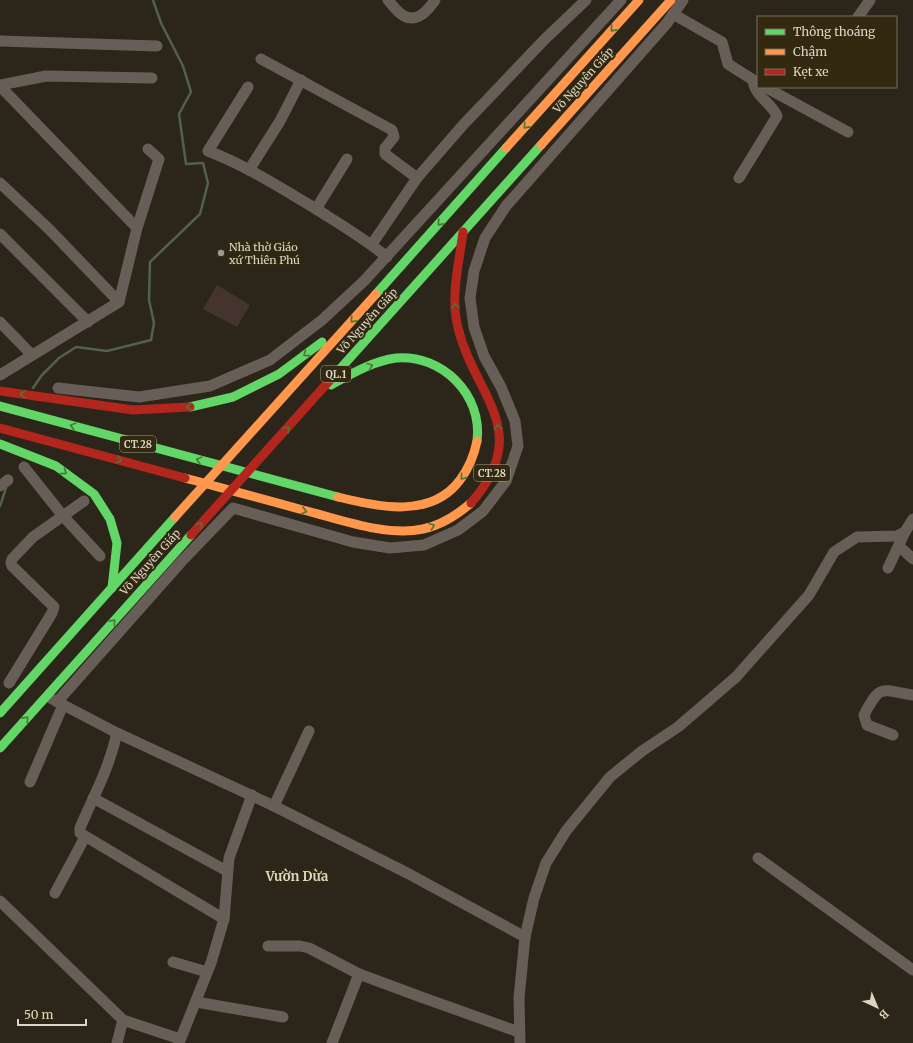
<svg xmlns="http://www.w3.org/2000/svg" width="913" height="1043" viewBox="0 0 913 1043" font-family="Merriweather,serif">
  <style>
    .grass { fill: #45342e }
    .lines { fill: none; stroke-linecap: round; stroke-linejoin: round }
    .stream { stroke: #536149; stroke-width: 2.5 }
    .street { stroke: #675f57; stroke-width: 11 }
    .fast { stroke: #63d668; stroke-width: 9 }
    .slow { stroke: #ff974d; stroke-width: 9 }
    .jam { stroke: #b3261e; stroke-width: 9 }
    .oneway { stroke: #497738 }
    .poi-dot { fill: #9d988a; stroke: #332911; stroke-width: 1.5 }
    .labels { text-anchor: middle; stroke-width: 4; stroke-linejoin: round; paint-order: stroke }
    .shield { fill: #332911; stroke: #a9a190; stroke-width: 1 }
    .shield-label { font-size: 10px; font-weight: bold; fill: #dbd5c7 }
    .street-label { font-size: 11px; fill: #dbd5c7; stroke: #332911 }
    .poi-label { font-size: 11px; fill: #dbd5c7; stroke: #332911; text-anchor: start }
    .quarter-label { font-size: 13px; font-weight: bold; fill: #dbd5c7; stroke: #332911 }
  </style>
  <rect width="100%" height="100%" fill="#2b2619"/>
  <!-- grass -->
  <polygon class="grass" points="217,285 250,305 237,327 203,309"/>
  <g class="lines">
    <!-- stream -->
    <g class="stream">
      <polyline points="33,388 42,375 59,358 76,347 107,351 151,340 154,323 149,300 150,262 200,214 208,183 203,163 186,164 179,114 191,92 183,66 161,23 153,0"/>
      <polyline points="0,506 6,488 4,486"/>
    </g>
    <!-- street -->
    <g class="street">
      <path d="M 388,0 C 392,5 398,13 404,16 C 418,23 428,10 435,0"/>
      <polyline points="673,14 722,42 728,64 758,83"/>
      <polyline points="858,17 870,0"/>
      <polyline points="0,41 157,46"/>
      <polyline points="261,59 392,130 394,137 385,148 385,154 417,178"/>
      <polyline points="0,85 46,76 152,78"/>
      <polyline points="0,86 137,228"/>
      <path d="M 248,87 L 208,151 C 245,165 279,187 313,207 C 338,223 364,238 387,257"/>
      <polyline points="765,87 848,132"/>
      <polyline points="249,170 280,121 301,80"/>
      <path d="M 739,178 L 777,116 C 771,102 755,97 753,80"/>
      <polyline points="0,183 49,229 119,302"/>
      <polyline points="316,209 347,159"/>
      <polyline points="0,234 88,322"/>
      <polyline points="372,244 417,178 463,125 545,39 586,0"/>
      <polyline points="0,322 31,354"/>
      <polyline points="0,375 119,302 137,228 159,159 148,149"/>
      <polyline points="58,388 139,397 210,386 270,360 322,320 364,281 621,0"/>
      <polyline points="24,467 63,516 100,556"/>
      <polyline points="0,486 8,480"/>
      <polyline points="899,546 913,559"/>
      <polyline points="888,568 905,532"/>
      <polyline points="9,683 52,613 54,607 12,566 11,563 12,559 33,537 84,501"/>
      <polyline points="52,699 117,733 274,806 409,874 525,937"/>
      <polyline points="57,702 181,562 233,508 353,542 390,548 424,545 458,530 483,511 506,481 518,446 515,421 501,387 484,356 474,327 470,298 474,271 485,238 506,206 667,23 683,0"/>
      <path d="M 117,733 C 109,769 94,795 80,828 L 80,833 L 224,919"/>
      <path d="M 893,735 L 867,725 L 864,715 C 881,683 881,690 913,695"/>
      <polyline points="30,782 63,705"/>
      <polyline points="93,798 227,871"/>
      <polyline points="274,806 309,731"/>
      <polyline points="758,858 913,970"/>
      <polyline points="55,893 85,837"/>
      <polyline points="0,901 123,1020 117,1043"/>
      <polyline points="268,946 300,946 309,948 359,974"/>
      <polyline points="173,962 207,972"/>
      <polyline points="196,1002 283,1017"/>
      <polyline points="123,1020 180,1039"/>
      <polyline points="179,1043 211,963 224,919 229,858 252,795"/>
      <polyline points="332,1043 359,974 421,997 519,1032"/>
      <polyline points="520,1043 519,998 525,937 534,898 546,863 566,831 610,777 642,751 678,727 736,677 809,595 834,552 857,537 897,536 905,532 913,519"/>
    </g>
    <!-- fast -->
    <g class="fast">
      <polyline points="376,294 506,148"/>
      <polyline points="331,379 541,145"/>
      <path d="M 331,385 C 351,374 373,361 396,358 C 442,354 483,395 477,441"/>
      <polyline points="0,406 338,497"/>
      <polyline points="190,407 233,397 279,374 322,342"/>
      <polyline points="0,444 56,466 94,494 110,519 117,543 112,588"/>
      <polyline points="0,713 175,517"/>
      <polyline points="0,748 191,535"/>
    </g>
    <!-- slow -->
    <g class="slow">
      <polyline points="541,145 671,0"/>
      <polyline points="506,148 639,0"/>
      <path d="M 185,478 C 225,489 264,499 303,510 C 339,519 386,537 423,529 C 442,525 457,515 471,503"/>
      <path d="M 338,497 C 378,507 431,519 460,480 C 469,468 474,456 477,441"/>
      <polyline points="175,517 376,294"/>
    </g>
    <!-- jam -->
    <g class="jam">
      <path d="M 463,232 C 459,264 450,296 458,328 C 475,397 534,430 471,503"/>
      <polyline points="0,391 133,410 190,407"/>
      <polyline points="0,428 185,478"/>
      <polyline points="191,535 331,379"/>
    </g>
  </g>
  <!-- one-way arrows -->
  <defs><path id="oneway-chevron" d="M-2-3.5L2.5 0L-2 3.5" fill="none" stroke-width="1.6" stroke-linecap="round" stroke-linejoin="round"/></defs>
  <g class="oneway">
    <use href="#oneway-chevron" transform="translate(613 29) rotate(132)"/>
    <use href="#oneway-chevron" transform="translate(526 126) rotate(132)"/>
    <use href="#oneway-chevron" transform="translate(440 223) rotate(132)"/>
    <use href="#oneway-chevron" transform="translate(455 306) rotate(-98)"/>
    <use href="#oneway-chevron" transform="translate(353 320) rotate(132)"/>
    <use href="#oneway-chevron" transform="translate(306 354) rotate(143)"/>
    <use href="#oneway-chevron" transform="translate(370 366) rotate(-21)"/>
    <use href="#oneway-chevron" transform="translate(23 394) rotate(-172)"/>
    <use href="#oneway-chevron" transform="translate(189 407) rotate(172)"/>
    <use href="#oneway-chevron" transform="translate(73 426) rotate(-165)"/>
    <use href="#oneway-chevron" transform="translate(498 427) rotate(-95)"/>
    <use href="#oneway-chevron" transform="translate(287 429) rotate(-48)"/>
    <use href="#oneway-chevron" transform="translate(119 460) rotate(15)"/>
    <use href="#oneway-chevron" transform="translate(199 460) rotate(-165)"/>
    <use href="#oneway-chevron" transform="translate(64 472) rotate(36)"/>
    <use href="#oneway-chevron" transform="translate(463 477) rotate(129)"/>
    <use href="#oneway-chevron" transform="translate(304 511) rotate(15)"/>
    <use href="#oneway-chevron" transform="translate(200 525) rotate(-48)"/>
    <use href="#oneway-chevron" transform="translate(432 526) rotate(-20)"/>
    <use href="#oneway-chevron" transform="translate(113 622) rotate(-48)"/>
    <use href="#oneway-chevron" transform="translate(26 719) rotate(-48)"/>
  </g>
  <!-- markers -->
  <circle class="poi-dot" cx="221" cy="253" r="4"/>
  <g class="labels">
    <!-- shield labels -->
    <g class="shield">
      <rect x="321" y="366" width="30" height="16" rx="3"/>
      <rect x="120" y="436" width="36" height="16" rx="3"/>
      <rect x="474" y="465" width="36" height="16" rx="3"/>
    </g>
    <g class="shield-label">
      <text x="336" y="378">QL.1</text>
      <text x="138" y="448">CT.28</text>
      <text x="492" y="477">CT.28</text>
    </g>
    <!-- street labels -->
    <g class="street-label">
      <text transform="translate(583 80) rotate(-48)" y="4">Võ Nguyên Giáp</text>
      <text transform="translate(367 321) rotate(-48)" y="4">Võ Nguyên Giáp</text>
      <text transform="translate(150 562) rotate(-48)" y="4">Võ Nguyên Giáp</text>
    </g>
    <!-- poi labels -->
    <g class="poi-label">
      <text x="229" y="251">Nhà thờ Giáo<tspan x="229" dy="13">xứ Thiên Phú</tspan></text>
    </g>
    <!-- quarter labels -->
    <g class="quarter-label">
      <text x="297" y="881">Vườn Dừa</text>
    </g>
  </g>
  <!-- legend -->
  <rect x="757" y="16" width="140" height="72" fill="#332911" stroke="#766e5a"/>
  <rect x="765" y="29" width="20" height="6" fill="#63d668" stroke="#766e5a"/>
  <text x="793" y="36" font-size="12" fill="#dbd5c7">Thông thoáng</text>
  <rect x="765" y="49" width="20" height="6" fill="#ff974d" stroke="#766e5a"/>
  <text x="793" y="56" font-size="12" fill="#dbd5c7">Chậm</text>
  <rect x="765" y="69" width="20" height="6" fill="#b3261e" stroke="#766e5a"/>
  <text x="793" y="76" font-size="12" fill="#dbd5c7">Kẹt xe</text>
  <!-- north arrow -->
  <g transform="translate(877 1007) rotate(136)" stroke="#332911" stroke-width="3" paint-order="stroke">
  <path d="M0-3L7 15L0 10L-7 15Z" fill="#dbd5c7"/>
  <text y="-6" font-size="11" font-weight="bold" text-anchor="middle" fill="#dbd5c7">B</text>
  </g>
  <!-- scale -->
  <path d="M18 1019v6h68v-6" fill="none" stroke="#dbd5c7" stroke-width="2"/>
  <text x="24" y="1019" font-size="12" fill="#dbd5c7" stroke="#332911" stroke-width="3" paint-order="stroke">50 m</text>
</svg>
